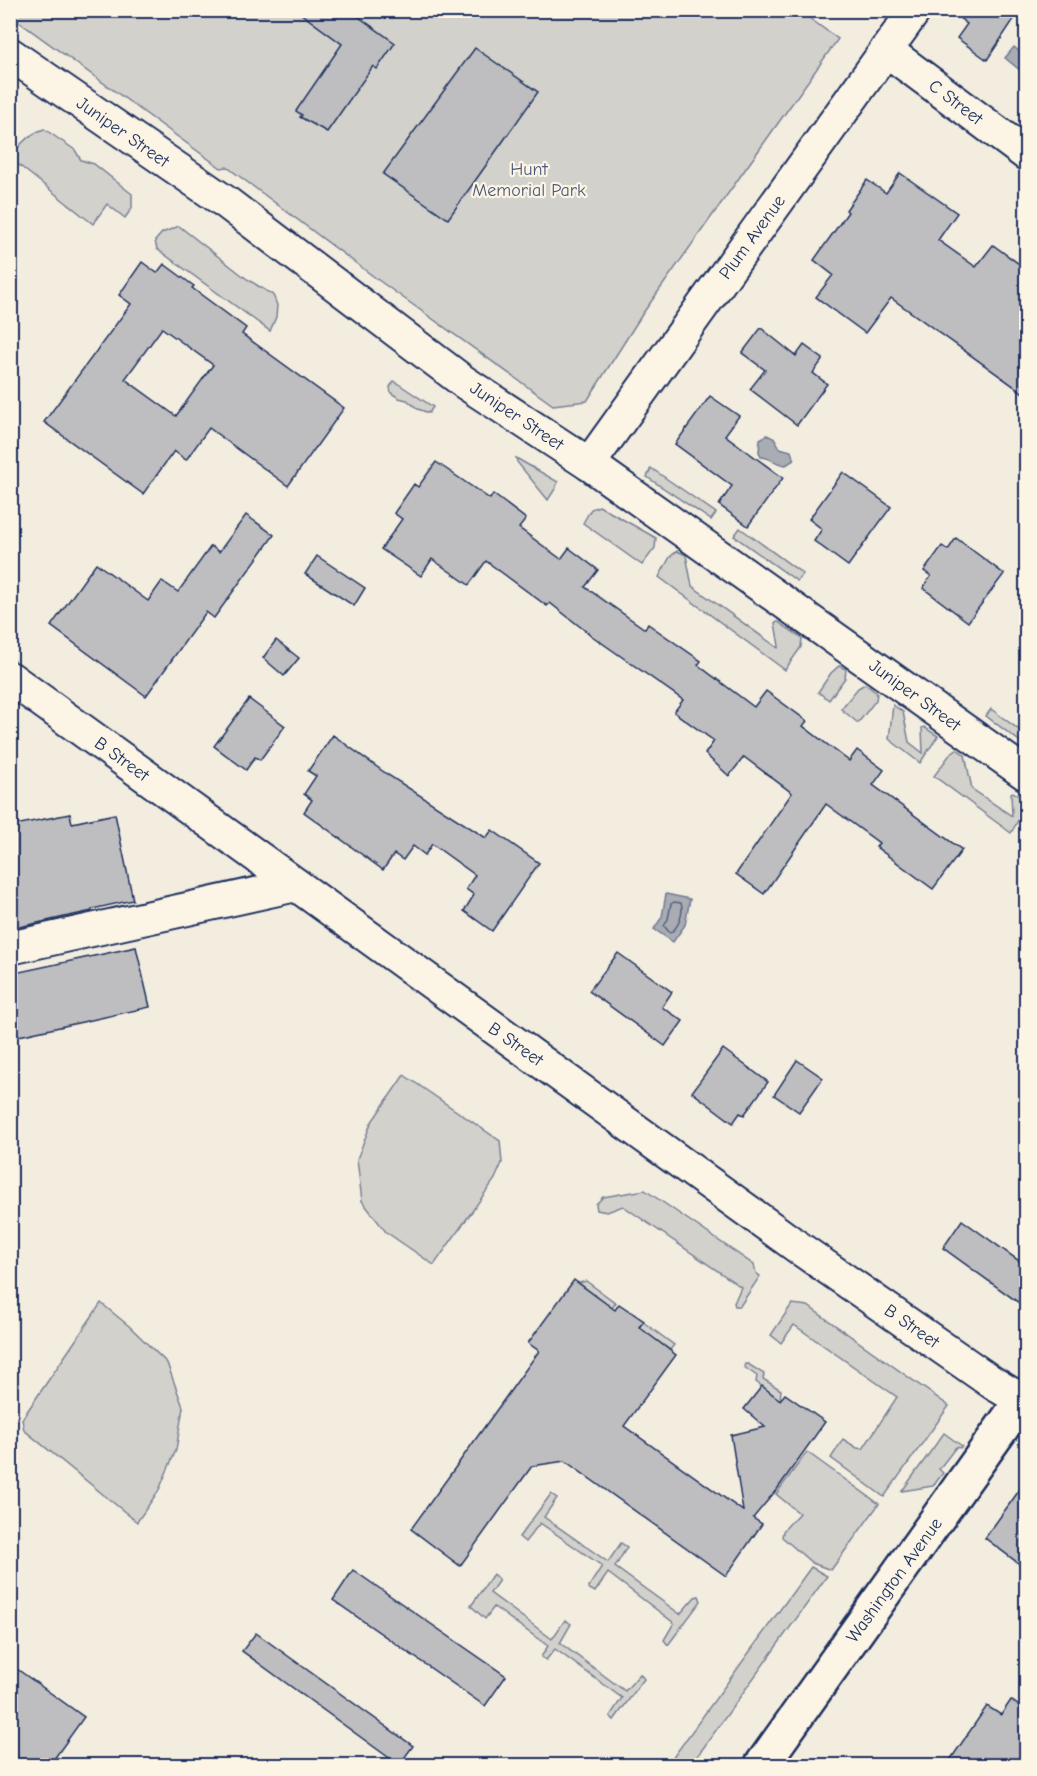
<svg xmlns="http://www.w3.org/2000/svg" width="1037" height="1776" viewBox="0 0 1037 1776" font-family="'Comic Neue',sans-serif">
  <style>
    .green { fill: #d3d1cc; stroke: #778095; stroke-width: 1.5 }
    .water { fill: #a9acb3; stroke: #707a91; stroke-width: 1.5 }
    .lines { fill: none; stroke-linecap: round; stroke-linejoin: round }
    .shore { stroke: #546180; stroke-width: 1.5 }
    .building { fill: #bebec0; stroke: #1b2f5e; stroke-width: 1.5; fill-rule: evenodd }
    .minor-casing { stroke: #1b2f5e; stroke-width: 36 }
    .major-casing { stroke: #1b2f5e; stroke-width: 38 }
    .minor { stroke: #fcf5e5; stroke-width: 32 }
    .major { stroke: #fcf5e5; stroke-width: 33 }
    .labels { text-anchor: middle; stroke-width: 4.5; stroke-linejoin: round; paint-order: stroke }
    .street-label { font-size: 18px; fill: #1b2f5e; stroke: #fcf5e5 }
    .park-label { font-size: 18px; fill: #49587a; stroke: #fcf5e5 }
  </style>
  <rect width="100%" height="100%" fill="#f3ede0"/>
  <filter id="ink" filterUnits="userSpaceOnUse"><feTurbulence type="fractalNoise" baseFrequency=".0167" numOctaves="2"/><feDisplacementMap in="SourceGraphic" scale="12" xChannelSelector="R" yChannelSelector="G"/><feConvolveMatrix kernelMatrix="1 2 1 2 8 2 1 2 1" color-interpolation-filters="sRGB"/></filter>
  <g filter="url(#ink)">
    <!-- green -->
    <g class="green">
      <polygon points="11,10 798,10 838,39 643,313 587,401 553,405 381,282 227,167 221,168 11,16"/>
      <path d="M 44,129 L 75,150 L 81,160 L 94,164 L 132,194 L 132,208 L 125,218 L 107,204 L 93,224 L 15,162 L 11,167 C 10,150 29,134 44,129 Z"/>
      <polygon points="179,226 247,279 273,295 277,305 276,317 270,331 157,249 155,241 162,233"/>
      <polygon points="394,381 433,407 429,413 418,409 407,400 399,398 391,393 390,387"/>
      <polygon points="516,458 558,482 555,489 548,500 517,462"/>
      <polygon points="651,468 716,513 711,520 647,477"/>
      <polygon points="599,506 656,538 655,548 642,565 583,523 591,509"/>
      <polygon points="740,528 803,574 797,581 734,536"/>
      <polygon points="677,551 686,555 692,586 778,648 779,646 775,623 778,622 802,638 801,647 785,670 659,577 670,557"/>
      <polygon points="839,666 846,669 845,678 829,700 818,692 831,673"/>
      <polygon points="865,684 877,693 876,700 858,723 841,709 858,688"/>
      <polygon points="893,705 903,712 909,742 923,753 922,728 924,727 938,736 920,763 889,739"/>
      <polygon points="991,709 1026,735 1026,746 986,716"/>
      <polygon points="957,749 965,755 972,789 1012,816 1011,793 1013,792 1026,800 1025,808 1011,833 934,776 951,753"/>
      <polygon points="404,1075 500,1141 502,1163 495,1179 434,1265 386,1232 362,1201 357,1159 371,1123"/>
      <polygon points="645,1190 754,1265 756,1273 760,1276 740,1306 735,1306 734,1303 741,1287 623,1206 607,1212 597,1210 596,1204 603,1197"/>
      <polygon points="586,1281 616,1303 612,1308 579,1283"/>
      <polygon points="101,1303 129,1326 167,1363 183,1407 176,1450 159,1490 137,1522 24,1430 22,1419"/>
      <polygon points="792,1304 808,1306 949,1406 884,1497 831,1458 843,1439 857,1448 863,1449 897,1397 794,1325 781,1343 771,1335"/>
      <polygon points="643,1322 674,1345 670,1350 639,1328"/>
      <polygon points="745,1364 748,1364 764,1374 763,1379 781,1390 780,1400 756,1382 757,1376 744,1367"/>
      <polygon points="944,1433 962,1446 960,1448 956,1447 939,1469 943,1473 933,1486 902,1491"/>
      <polygon points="807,1452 879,1504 831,1570 812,1563 782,1537 783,1531 799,1513 776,1494"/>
      <polygon points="551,1494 557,1498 544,1517 608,1562 621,1543 627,1547 615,1567 680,1614 695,1597 699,1596 701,1601 668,1645 664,1640 674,1623 608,1573 595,1592 588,1588 602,1566 540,1523 525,1542 519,1537"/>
      <polygon points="811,1567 827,1576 691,1765 672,1765 669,1763"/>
      <polygon points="493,1574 499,1580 490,1593 552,1639 565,1620 571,1624 560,1643 625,1691 640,1674 644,1679 614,1720 610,1716 622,1698 555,1649 546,1660 541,1657 548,1646 494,1607 485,1619 471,1606"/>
    </g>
    <!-- water -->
    <g class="water">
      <polygon points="1014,47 1026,57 1026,75 1005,58"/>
      <path d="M 767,435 L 775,439 L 780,448 L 791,451 L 794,460 L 786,465 C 776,464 770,457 761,457 L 759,452 L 760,439 Z"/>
      <polygon points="666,894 690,899 685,925 673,942 654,929 662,917"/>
    </g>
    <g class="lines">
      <!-- shore -->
      <path class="shore" d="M 674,902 L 681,903 C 684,913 679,927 670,933 L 664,926 L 668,919 L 671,904 Z"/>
    </g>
    <!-- building -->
    <g class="building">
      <polygon points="296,10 349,10 395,43 377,69 373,66 327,132 300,117 302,115 296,111 342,44"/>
      <polygon points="949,10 1020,10 987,60 957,38 967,24"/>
      <polygon points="475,48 538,92 448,219 383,174"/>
      <polygon points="900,173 957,213 938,240 976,267 993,245 1026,269 1026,395 891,298 865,333 816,297 833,275 814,260 848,212 846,210 867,180 886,193"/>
      <path d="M 142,262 L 157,273 L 164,264 L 194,286 L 192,288 L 246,328 L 242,334 L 344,408 L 288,486 L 209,428 L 186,460 L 174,451 L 143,494 L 44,422 L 131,304 L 119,295 ZM 162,328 L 213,365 L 176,416 L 125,379 Z"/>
      <polygon points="761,328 796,356 804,345 823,359 813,373 827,384 797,425 750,389 765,370 742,353"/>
      <polygon points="710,396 739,416 725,435 783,478 748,526 719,505 732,486 675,444"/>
      <polygon points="436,462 490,499 493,494 526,519 519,528 561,559 569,548 598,570 585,587 645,629 648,624 701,661 698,665 754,707 766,691 807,721 803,726 849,761 857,750 884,770 873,785 962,850 933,889 876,847 879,843 826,804 764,894 736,874 792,793 744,757 729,776 705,754 714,741 674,712 683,700 592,636 550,603 547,606 486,561 469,585 432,559 421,576 381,549 402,519 394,513 414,484 418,487"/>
      <polygon points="843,472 891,507 848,566 814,541 822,529 809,519"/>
      <polygon points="246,515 274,535 214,618 206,612 146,696 51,626 96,563 148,601 162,581 178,592 211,546 219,552"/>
      <polygon points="956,538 1004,574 968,622 923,588 931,576 924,571 942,546 948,550"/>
      <polygon points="317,556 365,588 354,606 305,574"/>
      <polygon points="276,640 299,658 284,676 263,658"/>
      <polygon points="249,699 285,726 260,760 255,757 246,770 214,746"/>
      <polygon points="333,735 388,775 486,838 492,830 539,863 492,931 464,911 474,895 466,889 475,875 432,844 425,855 413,846 403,860 394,854 383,870 304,812 312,800 304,794 316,776 308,771"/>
      <polygon points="70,814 72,823 115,814 133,900 92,909 92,911 10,929 10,826"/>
      <polygon points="136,947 150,1007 10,1038 10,974"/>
      <polygon points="618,953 672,992 662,1007 683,1021 665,1046 589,991"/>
      <polygon points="723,1049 768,1082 744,1115 740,1113 733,1123 692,1092"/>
      <polygon points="797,1060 823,1078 799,1112 774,1095"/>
      <polygon points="962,1220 1026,1266 1026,1308 943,1248"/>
      <polygon points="574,1280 615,1310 619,1304 644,1321 639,1327 676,1355 624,1426 743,1511 731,1435 765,1427 744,1409 762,1386 780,1400 785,1394 825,1422 778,1488 753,1518 762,1524 726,1576 565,1461 532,1466 460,1566 411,1529 539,1351 528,1343"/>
      <polygon points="1026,1481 1026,1569 985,1538"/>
      <polygon points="353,1570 506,1676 485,1706 333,1600"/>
      <polygon points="256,1633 413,1746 399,1765 242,1651"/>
      <polygon points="10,1664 84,1717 49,1766 10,1766"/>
      <polygon points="1011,1700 1026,1711 1026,1766 946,1766 987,1706 1001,1715"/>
    </g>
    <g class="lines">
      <!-- minor casing -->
      <g class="minor-casing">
        <g id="minor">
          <polyline points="886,50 1026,154"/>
          <polyline points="10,54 227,203 464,382 589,464 1026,774"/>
          <polyline points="589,464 915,10"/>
          <polyline points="10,678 799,1248 993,1383 1026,1403"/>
          <polyline points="10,948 296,885"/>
        </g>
      </g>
      <!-- major casing -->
      <g class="major-casing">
        <polyline id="major" points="761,1766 1026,1394"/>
      </g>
      <!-- minor -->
      <use href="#minor" class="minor"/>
      <!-- major -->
      <use href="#major" class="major"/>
    </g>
  </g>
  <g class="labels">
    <!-- street labels -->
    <g class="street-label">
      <text transform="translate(956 102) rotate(37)" y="6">C Street</text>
      <text transform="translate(123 132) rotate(35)" y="6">Juniper Street</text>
      <text transform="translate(752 237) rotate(-54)" y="6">Plum Avenue</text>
      <text transform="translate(517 416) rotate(34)" y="6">Juniper Street</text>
      <text transform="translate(915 695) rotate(36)" y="6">Juniper Street</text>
      <text transform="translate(122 759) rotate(36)" y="6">B Street</text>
      <text transform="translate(516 1044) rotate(35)" y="6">B Street</text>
      <text transform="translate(912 1326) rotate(35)" y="6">B Street</text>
      <text transform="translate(894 1580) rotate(-54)" y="6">Washington Avenue</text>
    </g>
    <!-- park labels -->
    <g class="park-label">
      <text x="529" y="175">Hunt<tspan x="529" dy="21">Memorial Park</tspan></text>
    </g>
  </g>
  <!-- margin -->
  <rect width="1037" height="1776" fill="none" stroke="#fcf5e5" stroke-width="36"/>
  <rect x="18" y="18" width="1001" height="1740" fill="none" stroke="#1b2f5e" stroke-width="2" filter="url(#ink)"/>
</svg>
